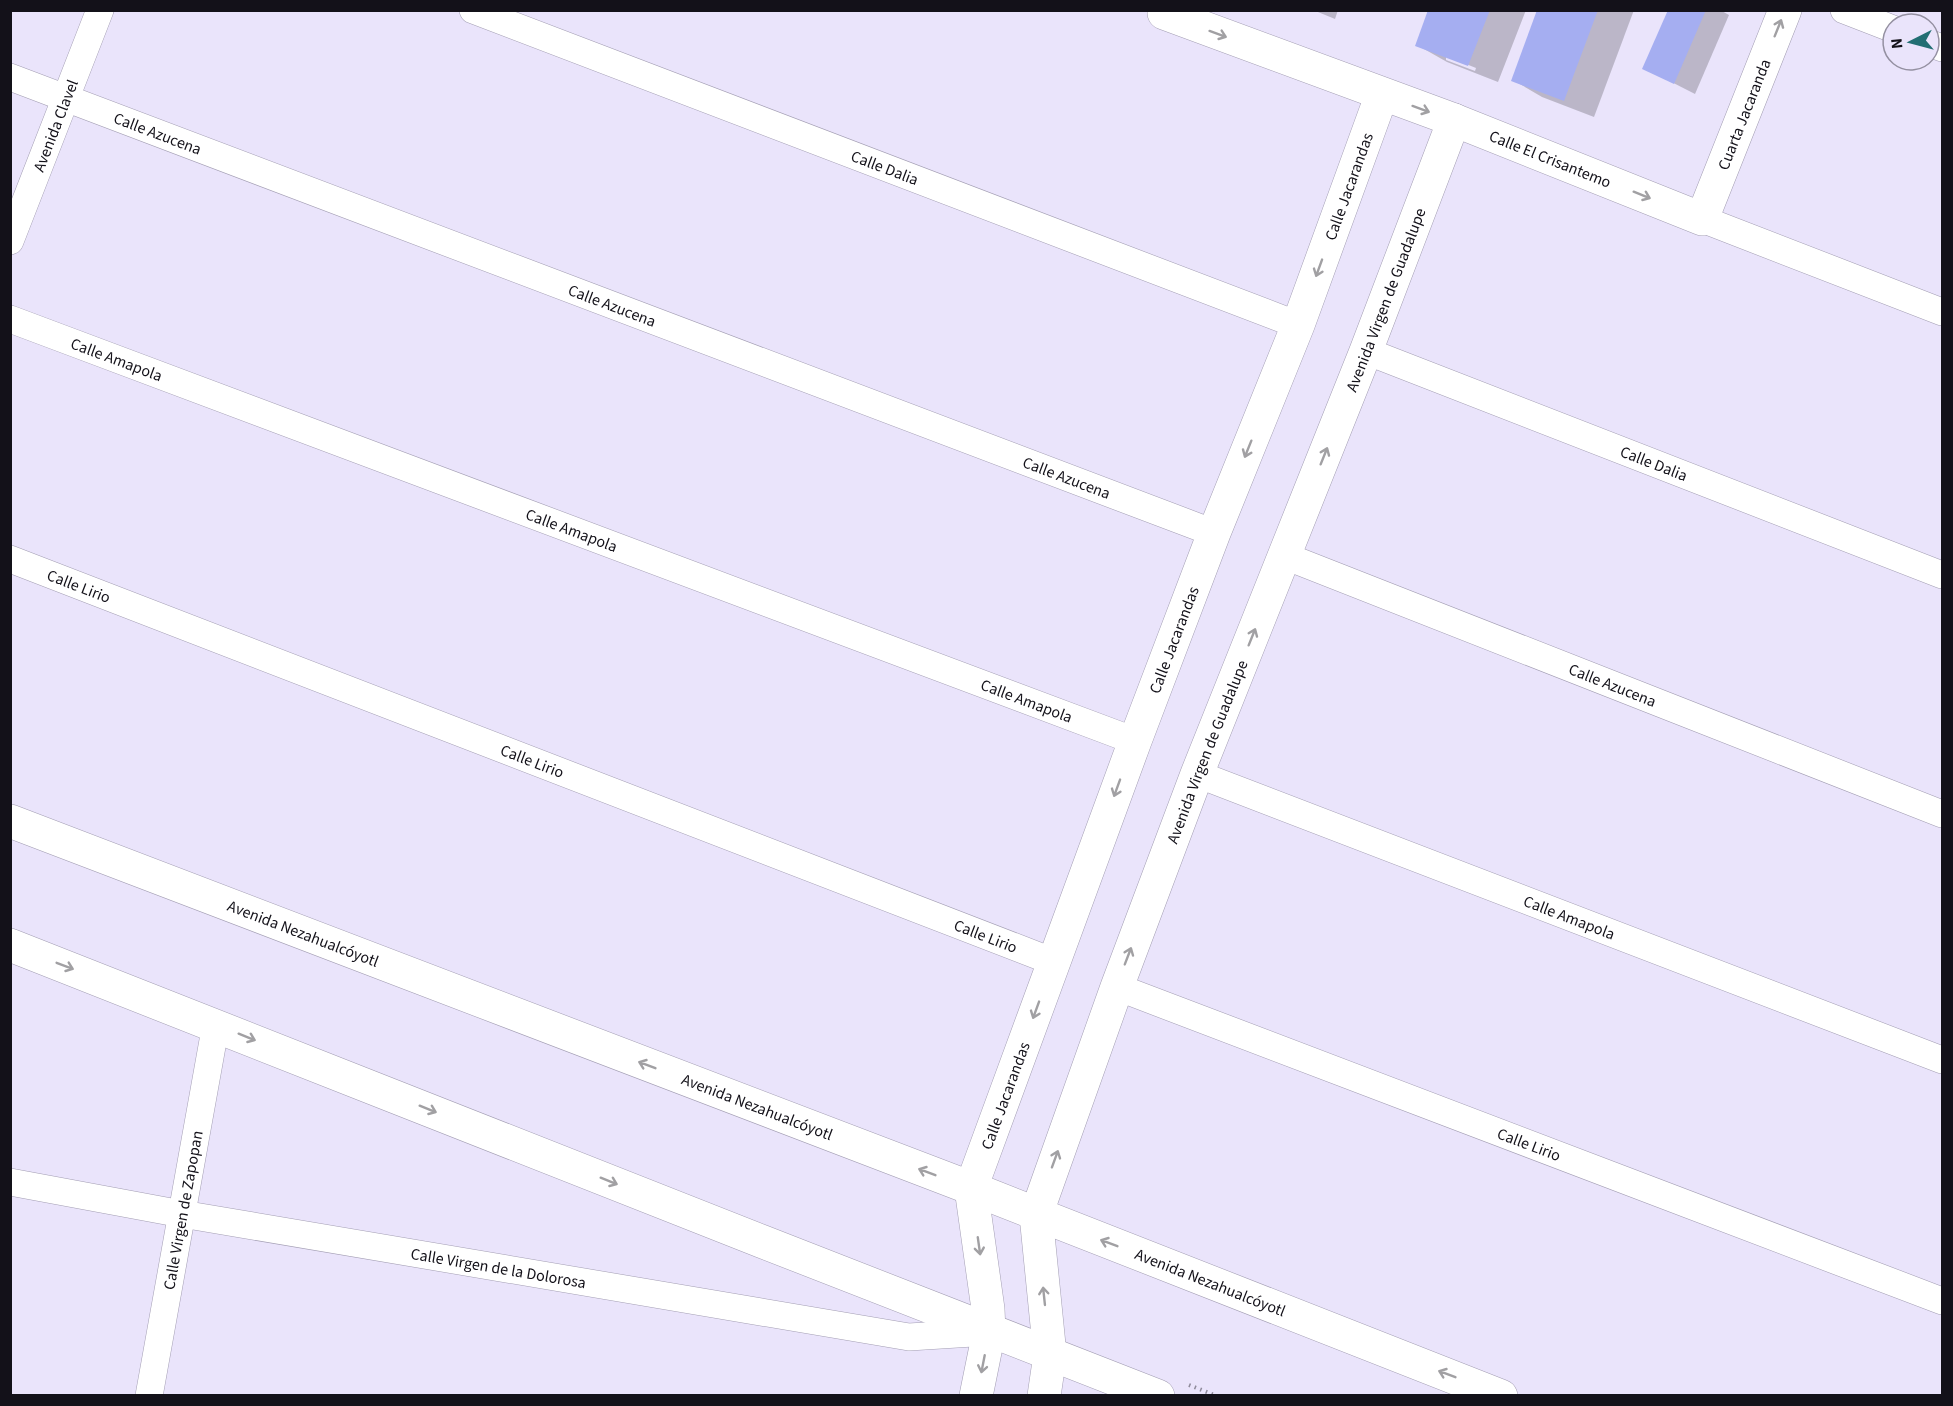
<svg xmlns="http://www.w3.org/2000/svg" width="1953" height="1406" viewBox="0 0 1953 1406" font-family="'Source Sans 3',sans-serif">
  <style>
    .shadow { fill: #0003; fill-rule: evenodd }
    .building { fill: #a5aef1 }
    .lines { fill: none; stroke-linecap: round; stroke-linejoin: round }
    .street-casing { stroke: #a39eb3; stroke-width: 28 }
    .secondary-casing { stroke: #a39eb3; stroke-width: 34 }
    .path { stroke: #8f8b9b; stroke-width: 4; stroke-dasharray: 1.5 4.5; stroke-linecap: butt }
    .street { stroke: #fff; stroke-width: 27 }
    .secondary { stroke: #fff; stroke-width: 33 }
    .oneway { stroke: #a1a0a3 }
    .labels { text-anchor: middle; stroke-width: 6; stroke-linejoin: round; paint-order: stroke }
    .street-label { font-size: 16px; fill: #131119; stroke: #eae4fb }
  </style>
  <rect width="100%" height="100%" fill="#eae4fb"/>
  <!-- shadow -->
  <g class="shadow">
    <polygon points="1313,10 1338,10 1335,19"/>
    <path d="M 1430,10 L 1526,10 L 1498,82 L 1447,62 L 1417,45 ZM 1446,56 L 1476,68 L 1475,71 L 1446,60 Z"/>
    <polygon points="1539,10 1634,10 1594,117 1542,97 1513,80"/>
    <polygon points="1670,10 1720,10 1729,15 1695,94 1644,68"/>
  </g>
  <!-- building -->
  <g class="building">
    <polygon points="1428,10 1490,10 1468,66 1415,46"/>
    <polygon points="1537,10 1598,10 1564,101 1511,81"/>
    <polygon points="1668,10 1706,10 1674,84 1642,69"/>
  </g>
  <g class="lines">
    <!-- street casing -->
    <g class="street-casing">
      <g id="street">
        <path id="s1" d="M 473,10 L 1298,325"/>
        <polyline points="1844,10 1893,29"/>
        <polyline points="1929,43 1942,48"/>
        <path id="s2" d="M 10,77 L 1214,533"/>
        <polyline points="1702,219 1942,312"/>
        <path id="s3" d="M 10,241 L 100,10"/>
        <path id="s4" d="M 10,319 L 1135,741"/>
        <path id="s5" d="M 1366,351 L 1942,575"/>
        <path id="s6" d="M 1285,556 L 1942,814"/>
        <path id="s7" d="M 10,559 L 1054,962"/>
        <path id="s8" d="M 1197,774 L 1942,1060"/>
        <path id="s9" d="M 1117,987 L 1942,1301"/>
        <path id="s10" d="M 10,1182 L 182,1214 L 909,1337 L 989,1332"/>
        <path id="s11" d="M 149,1396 L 216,1024"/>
      </g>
    </g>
    <!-- secondary casing -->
    <g class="secondary-casing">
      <g id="secondary">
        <path id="s12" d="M 1165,10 L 1164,13 L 1454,120 L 1702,219 L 1785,10"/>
        <path id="s13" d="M 10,821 L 971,1188 L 1501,1396"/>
        <path d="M 10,945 C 394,1093 774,1249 1158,1396"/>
        <path id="s14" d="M 976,1396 L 989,1332 L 988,1309 L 971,1188 L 1135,741 L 1214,533 L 1298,325 L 1382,94"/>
        <path id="s15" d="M 1044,1396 L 1050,1355 L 1036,1215 L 1117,987 L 1197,774 L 1366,351 L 1454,120"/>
      </g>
    </g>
    <!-- path -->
    <polyline class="path" points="1189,1385 1217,1396"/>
    <!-- street -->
    <use href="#street" class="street"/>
    <!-- secondary -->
    <use href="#secondary" class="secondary"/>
  </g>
  <!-- one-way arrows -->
  <defs><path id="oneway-shaft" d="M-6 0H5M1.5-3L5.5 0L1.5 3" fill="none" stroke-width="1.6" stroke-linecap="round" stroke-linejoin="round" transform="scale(1.5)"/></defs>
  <g class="oneway">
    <use href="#oneway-shaft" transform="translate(1778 28) rotate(-68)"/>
    <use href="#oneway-shaft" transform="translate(1218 34) rotate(20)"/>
    <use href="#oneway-shaft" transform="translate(1421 109) rotate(20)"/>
    <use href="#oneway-shaft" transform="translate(1642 195) rotate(22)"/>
    <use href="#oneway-shaft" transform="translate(1319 268) rotate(110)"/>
    <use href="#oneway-shaft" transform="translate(1248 449) rotate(112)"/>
    <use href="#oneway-shaft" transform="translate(1324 456) rotate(-68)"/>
    <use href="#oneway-shaft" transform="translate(1252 637) rotate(-68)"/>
    <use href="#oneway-shaft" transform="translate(1117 788) rotate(110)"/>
    <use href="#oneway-shaft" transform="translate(1128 956) rotate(-69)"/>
    <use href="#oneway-shaft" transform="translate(65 966) rotate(21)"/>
    <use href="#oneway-shaft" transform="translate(1036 1010) rotate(110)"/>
    <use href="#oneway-shaft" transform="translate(247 1037) rotate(22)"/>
    <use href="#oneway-shaft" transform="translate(647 1065) rotate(-159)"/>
    <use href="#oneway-shaft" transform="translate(428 1109) rotate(22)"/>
    <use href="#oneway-shaft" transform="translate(1055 1159) rotate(-70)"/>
    <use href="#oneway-shaft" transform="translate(927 1172) rotate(-159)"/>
    <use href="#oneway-shaft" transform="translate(609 1181) rotate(22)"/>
    <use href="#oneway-shaft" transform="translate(1109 1243) rotate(-159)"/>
    <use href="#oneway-shaft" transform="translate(979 1246) rotate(82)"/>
    <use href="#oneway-shaft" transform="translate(1044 1296) rotate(-96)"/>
    <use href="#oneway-shaft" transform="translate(983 1364) rotate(101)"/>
    <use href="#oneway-shaft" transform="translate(1447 1374) rotate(-159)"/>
  </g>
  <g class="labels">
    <!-- street labels -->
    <g class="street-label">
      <text dy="6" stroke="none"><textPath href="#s12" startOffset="692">Cuarta Jacaranda</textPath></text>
      <text dy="6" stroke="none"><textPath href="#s3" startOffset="124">Avenida Clavel</textPath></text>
      <text dy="6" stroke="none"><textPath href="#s2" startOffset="158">Calle Azucena</textPath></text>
      <text dy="6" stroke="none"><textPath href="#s12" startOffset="416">Calle El Crisantemo</textPath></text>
      <text dy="6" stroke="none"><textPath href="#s1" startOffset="441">Calle Dalia</textPath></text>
      <text dy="6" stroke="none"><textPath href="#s14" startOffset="1281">Calle Jacarandas</textPath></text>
      <text dy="6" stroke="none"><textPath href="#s15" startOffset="1162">Avenida Virgen de Guadalupe</textPath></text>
      <text dy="6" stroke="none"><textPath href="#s2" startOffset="644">Calle Azucena</textPath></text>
      <text dy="6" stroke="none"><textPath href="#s4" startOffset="114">Calle Amapola</textPath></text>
      <text dy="6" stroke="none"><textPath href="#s5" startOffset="309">Calle Dalia</textPath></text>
      <text dy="6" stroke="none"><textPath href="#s2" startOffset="1130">Calle Azucena</textPath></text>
      <text dy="6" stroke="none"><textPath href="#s4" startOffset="600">Calle Amapola</textPath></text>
      <text dy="6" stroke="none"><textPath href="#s7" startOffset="74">Calle Lirio</textPath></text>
      <text dy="6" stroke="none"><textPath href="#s14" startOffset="795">Calle Jacarandas</textPath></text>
      <text dy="6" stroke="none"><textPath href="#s6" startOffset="352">Calle Azucena</textPath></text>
      <text dy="6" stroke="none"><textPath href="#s4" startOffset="1086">Calle Amapola</textPath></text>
      <text dy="6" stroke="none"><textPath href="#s15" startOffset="676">Avenida Virgen de Guadalupe</textPath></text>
      <text dy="6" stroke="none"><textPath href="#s7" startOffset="560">Calle Lirio</textPath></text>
      <text dy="6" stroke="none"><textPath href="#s8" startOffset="399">Calle Amapola</textPath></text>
      <text dy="6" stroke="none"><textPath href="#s13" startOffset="314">Avenida Nezahualcóyotl</textPath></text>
      <text dy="6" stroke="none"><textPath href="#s7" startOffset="1046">Calle Lirio</textPath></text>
      <text dy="6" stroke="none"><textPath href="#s14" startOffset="309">Calle Jacarandas</textPath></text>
      <text dy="6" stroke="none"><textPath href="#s13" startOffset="800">Avenida Nezahualcóyotl</textPath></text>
      <text dy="6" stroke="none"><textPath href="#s9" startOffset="441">Calle Lirio</textPath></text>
      <text dy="6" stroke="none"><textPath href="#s11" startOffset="189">Calle Virgen de Zapopan</textPath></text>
      <text dy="6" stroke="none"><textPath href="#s10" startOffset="496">Calle Virgen de la Dolorosa</textPath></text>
      <text dy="6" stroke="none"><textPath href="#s13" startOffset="1286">Avenida Nezahualcóyotl</textPath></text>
    </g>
  </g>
  <!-- border -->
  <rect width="1953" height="1406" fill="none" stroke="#131119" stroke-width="24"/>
  <!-- north arrow -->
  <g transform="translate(1911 42) rotate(264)"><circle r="28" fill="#eae4fb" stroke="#9490a1" stroke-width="1.5"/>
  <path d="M0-4.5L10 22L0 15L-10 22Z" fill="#226e73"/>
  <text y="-9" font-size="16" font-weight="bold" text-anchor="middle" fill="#131119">N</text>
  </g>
</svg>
